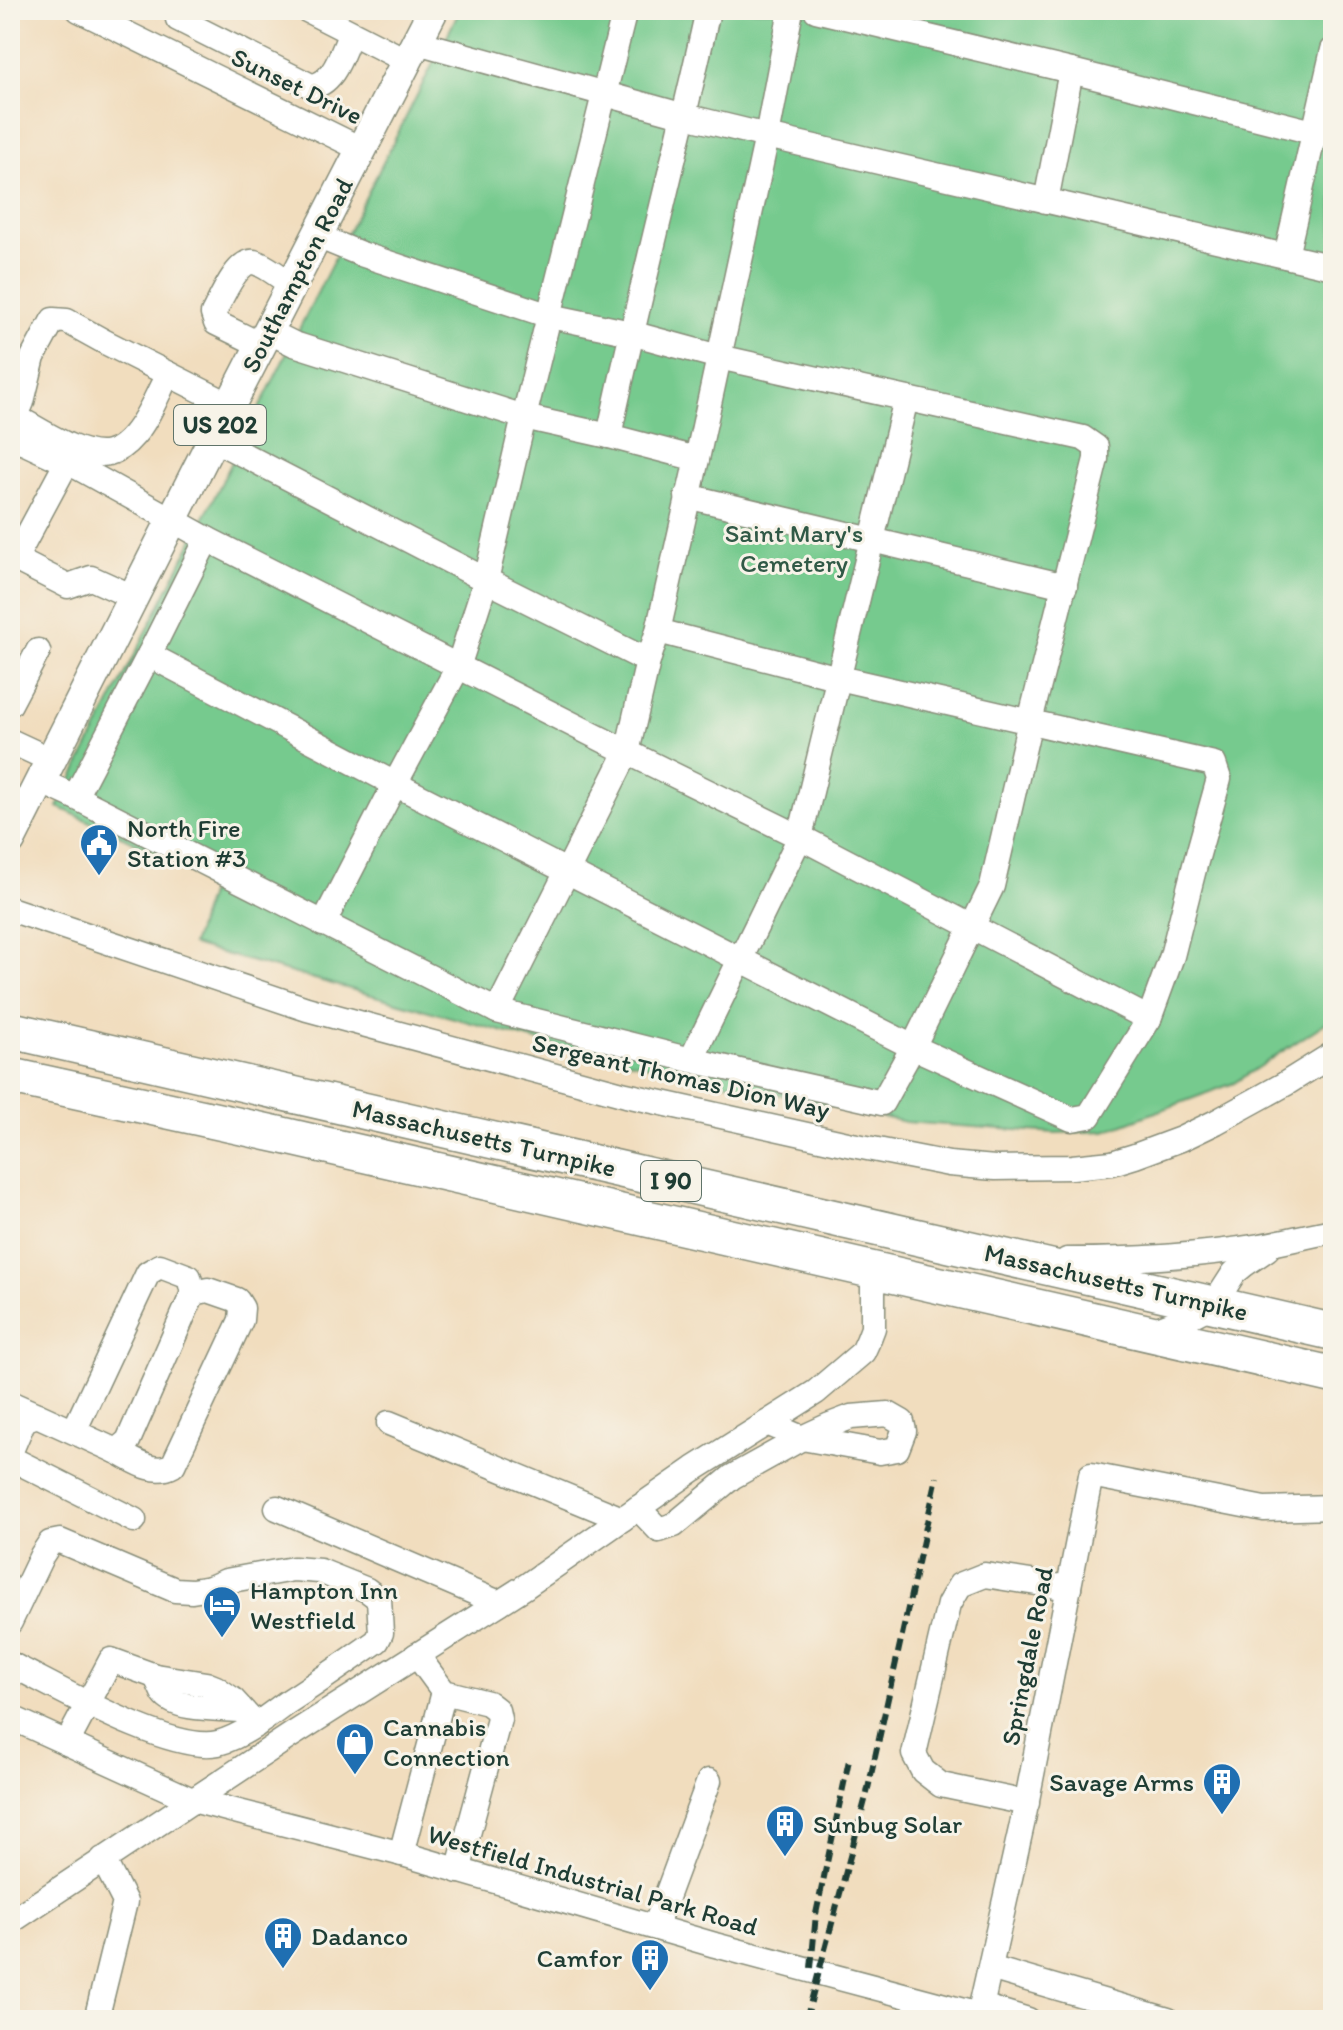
<svg xmlns="http://www.w3.org/2000/svg" width="1343" height="2030" viewBox="0 0 1343 2030" font-family="Itim,sans-serif">
  <style>
    .green { fill: #76ca8e; stroke: #4a8461; stroke-width: 2 }
    .lines { fill: none; stroke-linecap: round; stroke-linejoin: round }
    .minor-casing { stroke: #888d79; stroke-width: 27 }
    .major-casing { stroke: #888d79; stroke-width: 33 }
    .highway-casing { stroke: #888d79; stroke-width: 39 }
    .minor { stroke: #fff; stroke-width: 24 }
    .major { stroke: #fff; stroke-width: 30 }
    .highway { stroke: #fff; stroke-width: 36 }
    .rail { stroke: #1f3d34; stroke-width: 6; stroke-dasharray: 12 6; stroke-linecap: butt }
    .labels { text-anchor: middle; stroke-width: 6; stroke-linejoin: round; paint-order: stroke }
    .shield { fill: #f7f3e8; stroke: #60746a; stroke-width: 2 }
    .shield-label { font-size: 24px; font-weight: bold; fill: #1f3d34 }
    .street-label { font-size: 26px; fill: #1f3d34; stroke: #f7f3e8 }
    .park-label { font-size: 26px; fill: #305946; stroke: #f7f3e8 }
    .poi-label { font-size: 26px; fill: #1f3d34; stroke: #f7f3e8; text-anchor: start }
  </style>
  <rect width="100%" height="100%" fill="#f7f3e8"/>
  <filter id="ink" filterUnits="userSpaceOnUse"><feTurbulence type="fractalNoise" baseFrequency=".0125" numOctaves="2"/><feDisplacementMap in="SourceGraphic" scale="16" xChannelSelector="R" yChannelSelector="G"/><feConvolveMatrix kernelMatrix="1 2 1 2 8 2 1 2 1" color-interpolation-filters="sRGB"/></filter>
  <filter id="wash" filterUnits="userSpaceOnUse"><feTurbulence type="fractalNoise" baseFrequency=".006" numOctaves="4" result="noise"/><feDisplacementMap in="SourceGraphic" scale="32" xChannelSelector="R" yChannelSelector="G"/><feGaussianBlur stdDeviation="1.8" result="paint"/><feColorMatrix in="noise" values="0 0 0 0 0 0 0 0 0 0 0 0 0 0 0 0 0 1.4 0 .05"/><feComposite in="paint" operator="in"/></filter>
  <g filter="url(#wash)">
    <rect width="100%" height="100%" fill="#f1ddbe"/>
    <!-- green -->
    <polygon class="green" points="460,10 1333,10 1333,1018 1234,1083 1105,1131 1056,1133 905,1122 533,1040 192,945 214,879 58,807"/>
  </g>
  <g filter="url(#ink)">
    <g class="lines">
      <!-- minor casing -->
      <g class="minor-casing">
        <g id="minor">
          <polyline points="79,10 361,149"/>
          <polyline points="307,10 407,61"/>
          <polyline points="816,10 1071,71 1333,137"/>
          <path d="M 178,19 L 311,86 C 334,85 342,52 351,33"/>
          <polyline points="417,42 685,116 767,136 1333,267"/>
          <polyline points="1046,201 1071,71"/>
          <polyline points="1286,256 1333,50"/>
          <polyline points="268,331 294,344 524,417 609,436 697,459"/>
          <path d="M 261,345 L 216,323 L 213,314 C 220,301 237,259 254,262 C 266,265 281,278 292,285"/>
          <path d="M 16,417 C 38,429 83,460 109,453 C 118,451 128,442 134,435 C 148,419 158,393 168,374"/>
          <polyline points="10,430 22,402 33,357 53,320 67,321 105,342 230,405"/>
          <polyline points="10,436 79,468 207,539 627,752 800,837 1149,1019"/>
          <path d="M 609,436 C 639,293 677,152 708,10"/>
          <polyline points="213,439 486,580 648,661"/>
          <polyline points="67,462 15,559 68,586 91,578 133,597"/>
          <polyline points="687,496 1065,586"/>
          <polyline points="149,655 395,784 913,1047 1072,1119 1089,1116 1149,1019 1172,956 1195,865 1219,779 1214,764 839,678 658,631"/>
          <polyline points="10,704 38,651"/>
          <polyline points="10,741 51,760"/>
          <polyline points="40,781 75,797 497,1011 691,1060 882,1103 913,1047 992,886 1030,721 1096,459 1096,447 1083,438 719,357 631,333 550,316 361,254 317,236"/>
          <polyline points="75,797 149,655 207,539"/>
          <polyline points="10,909 307,1009 626,1095 852,1145 949,1164 995,1168 1072,1167 1112,1163 1135,1156 1181,1139 1216,1122 1285,1084 1333,1054"/>
          <polyline points="323,924 395,784 458,667 486,580 524,417 625,10"/>
          <polyline points="497,1011 627,752 648,661 658,631 697,459 767,136 791,10"/>
          <polyline points="691,1060 800,837 906,399"/>
          <path d="M 1067,1260 C 1131,1260 1196,1256 1260,1246 C 1284,1242 1309,1235 1333,1231"/>
          <polyline points="1149,1332 1187,1318 1214,1304 1234,1273 1245,1264 1267,1249"/>
          <polyline points="10,1403 37,1415"/>
          <polyline points="389,1423 622,1519"/>
          <path d="M 116,1451 C 134,1460 154,1476 173,1465 L 241,1320 L 242,1308 L 237,1300 L 208,1290 L 193,1293"/>
          <polyline points="10,1453 24,1420 37,1415 116,1451 128,1441 193,1293 189,1277 160,1266 148,1273 74,1431"/>
          <polyline points="10,1458 134,1520"/>
          <polyline points="277,1508 499,1603"/>
          <polyline points="638,1508 659,1530 674,1525 732,1477 802,1438 880,1452 897,1449 904,1431 902,1422 888,1414 851,1417 830,1425 802,1438 767,1423"/>
          <path d="M 10,1622 L 42,1555 L 50,1543 L 60,1541 L 175,1590 L 192,1591 L 210,1588 L 226,1581 L 293,1569 L 320,1571 L 367,1590 L 379,1599 L 381,1633 L 377,1641 C 347,1662 317,1683 286,1703 C 266,1718 243,1736 218,1743 C 171,1754 55,1686 10,1664"/>
          <polyline points="417,1655 444,1692 488,1703 497,1710 499,1719 458,1871"/>
          <path d="M 155,1676 C 159,1682 161,1689 164,1694 C 176,1711 221,1708 241,1710"/>
          <polyline points="10,1717 192,1800 406,1855 715,1945 979,2015"/>
          <polyline points="67,1743 111,1660 155,1676 206,1684 216,1688 232,1699 256,1725"/>
          <polyline points="1027,1803 941,1785 923,1771 914,1754 949,1604 960,1585 985,1575 1069,1588"/>
          <polyline points="401,1854 444,1692"/>
          <polyline points="10,1922 290,1736 526,1586 694,1469 816,1392 863,1352 868,1341 873,1328 873,1269"/>
          <polyline points="655,1927 709,1781"/>
          <polyline points="990,1968 1168,2020"/>
          <polyline points="982,2006 1028,2020"/>
          <polyline points="96,2020 125,1902 103,1859"/>
          <polyline points="978,2020 1023,1820 1091,1475 1264,1509 1333,1507"/>
        </g>
      </g>
      <!-- major casing -->
      <g class="major-casing">
        <polyline id="major" points="10,841 223,419 433,10"/>
      </g>
      <!-- highway casing -->
      <g class="highway-casing">
        <g id="highway">
          <polyline points="10,1030 1333,1332"/>
          <polyline points="10,1076 285,1136 1333,1375"/>
        </g>
      </g>
      <!-- minor -->
      <use href="#minor" class="minor"/>
      <!-- major -->
      <use href="#major" class="major"/>
      <!-- highway -->
      <use href="#highway" class="highway"/>
      <!-- rail -->
      <g class="rail">
        <polyline points="811,1968 816,1914 849,1760"/>
        <polyline points="806,2020 867,1793 937,1477"/>
      </g>
    </g>
  </g>
  <!-- icons -->
  <defs>
    <g id="civic-pin" transform="scale(2)"><path d="M0 17L-7.5 6A9.5 9.5 0 1 1 7.5 6Z" fill="#1f6fb2" stroke="#f7f3e8"/><path d="M-.6-6.5H3V-4.5H.6V-3L4-1V1h2V6H-6V1h2V-1L-.6-3ZM-1.2 2.5V6h2.4V2.5Z" fill="#fff"/></g>
    <g id="hotel-pin" transform="scale(2)"><path d="M0 17L-7.5 6A9.5 9.5 0 1 1 7.5 6Z" fill="#1f6fb2" stroke="#f7f3e8"/><path d="M-6-4.5h1.5V1H6V5H4.5V3h-9V5H-6ZM-4 0a1.8 1.8 0 1 1 3.6 0ZM.5 0V-2.5h3Q6-2.5 6 0Z" fill="#fff"/></g>
    <g id="shop-pin" transform="scale(2)"><path d="M0 17L-7.5 6A9.5 9.5 0 1 1 7.5 6Z" fill="#1f6fb2" stroke="#f7f3e8"/><path d="M-5-2.5h2.3a2.7 3.5 0 0 1 5.4 0H5L5.5 6h-11ZM-1.5-2.5h3a1.5 2.3 0 0 0-3 0Z" fill="#fff"/></g>
    <g id="building-pin" transform="scale(2)"><path d="M0 17L-7.5 6A9.5 9.5 0 1 1 7.5 6Z" fill="#1f6fb2" stroke="#f7f3e8"/><path d="M-4-6H4V6H1V3H-1V6H-4ZM-2.5-4.3h1.7v1.8h-1.7ZM.8-4.3h1.7v1.8H.8ZM-2.5-1h1.7V.8h-1.7ZM.8-1h1.7V.8H.8Z" fill="#fff"/></g>
  </defs>
  <g fill-rule="evenodd">
    <use href="#civic-pin" x="99" y="843"/>
    <use href="#hotel-pin" x="222" y="1605"/>
    <use href="#shop-pin" x="355" y="1742"/>
    <use href="#building-pin" x="1222" y="1782"/>
    <use href="#building-pin" x="785" y="1824"/>
    <use href="#building-pin" x="283" y="1936"/>
    <use href="#building-pin" x="650" y="1958"/>
  </g>
  <g class="labels">
    <!-- shield labels -->
    <g class="shield">
      <rect x="174" y="405" width="92" height="40" rx="6"/>
      <rect x="641" y="1161" width="60" height="40" rx="6"/>
    </g>
    <g class="shield-label">
      <text x="220" y="433">US 202</text>
      <text x="671" y="1189">I 90</text>
    </g>
    <!-- street labels -->
    <g class="street-label">
      <text transform="translate(297 86) rotate(26)" y="9">Sunset Drive</text>
      <text transform="translate(297 275) rotate(-63)" y="9">Southampton Road</text>
      <text transform="translate(681 1076) rotate(13)" y="9">Sergeant Thomas Dion Way</text>
      <text transform="translate(484 1138) rotate(13)" y="9">Massachusetts Turnpike</text>
      <text transform="translate(1116 1282) rotate(13)" y="9">Massachusetts Turnpike</text>
      <text transform="translate(1027 1656) rotate(-79)" y="9">Springdale Road</text>
      <text transform="translate(593 1880) rotate(16)" y="9">Westfield Industrial Park Road</text>
    </g>
    <!-- park labels -->
    <g class="park-label">
      <text x="794" y="542">Saint Mary's<tspan x="794" dy="30">Cemetery</tspan></text>
    </g>
    <!-- poi labels -->
    <g class="poi-label">
      <text x="127" y="837">North Fire<tspan x="127" dy="30">Station #3</tspan></text>
      <text x="250" y="1599">Hampton Inn<tspan x="250" dy="30">Westfield</tspan></text>
      <text x="383" y="1736">Cannabis<tspan x="383" dy="30">Connection</tspan></text>
      <text x="1194" y="1791" text-anchor="end">Savage Arms</text>
      <text x="813" y="1833">Sunbug Solar</text>
      <text x="311" y="1945">Dadanco</text>
      <text x="622" y="1967" text-anchor="end">Camfor</text>
    </g>
  </g>
  <!-- margin -->
  <rect width="1343" height="2030" fill="none" stroke="#f7f3e8" stroke-width="40"/>
</svg>
